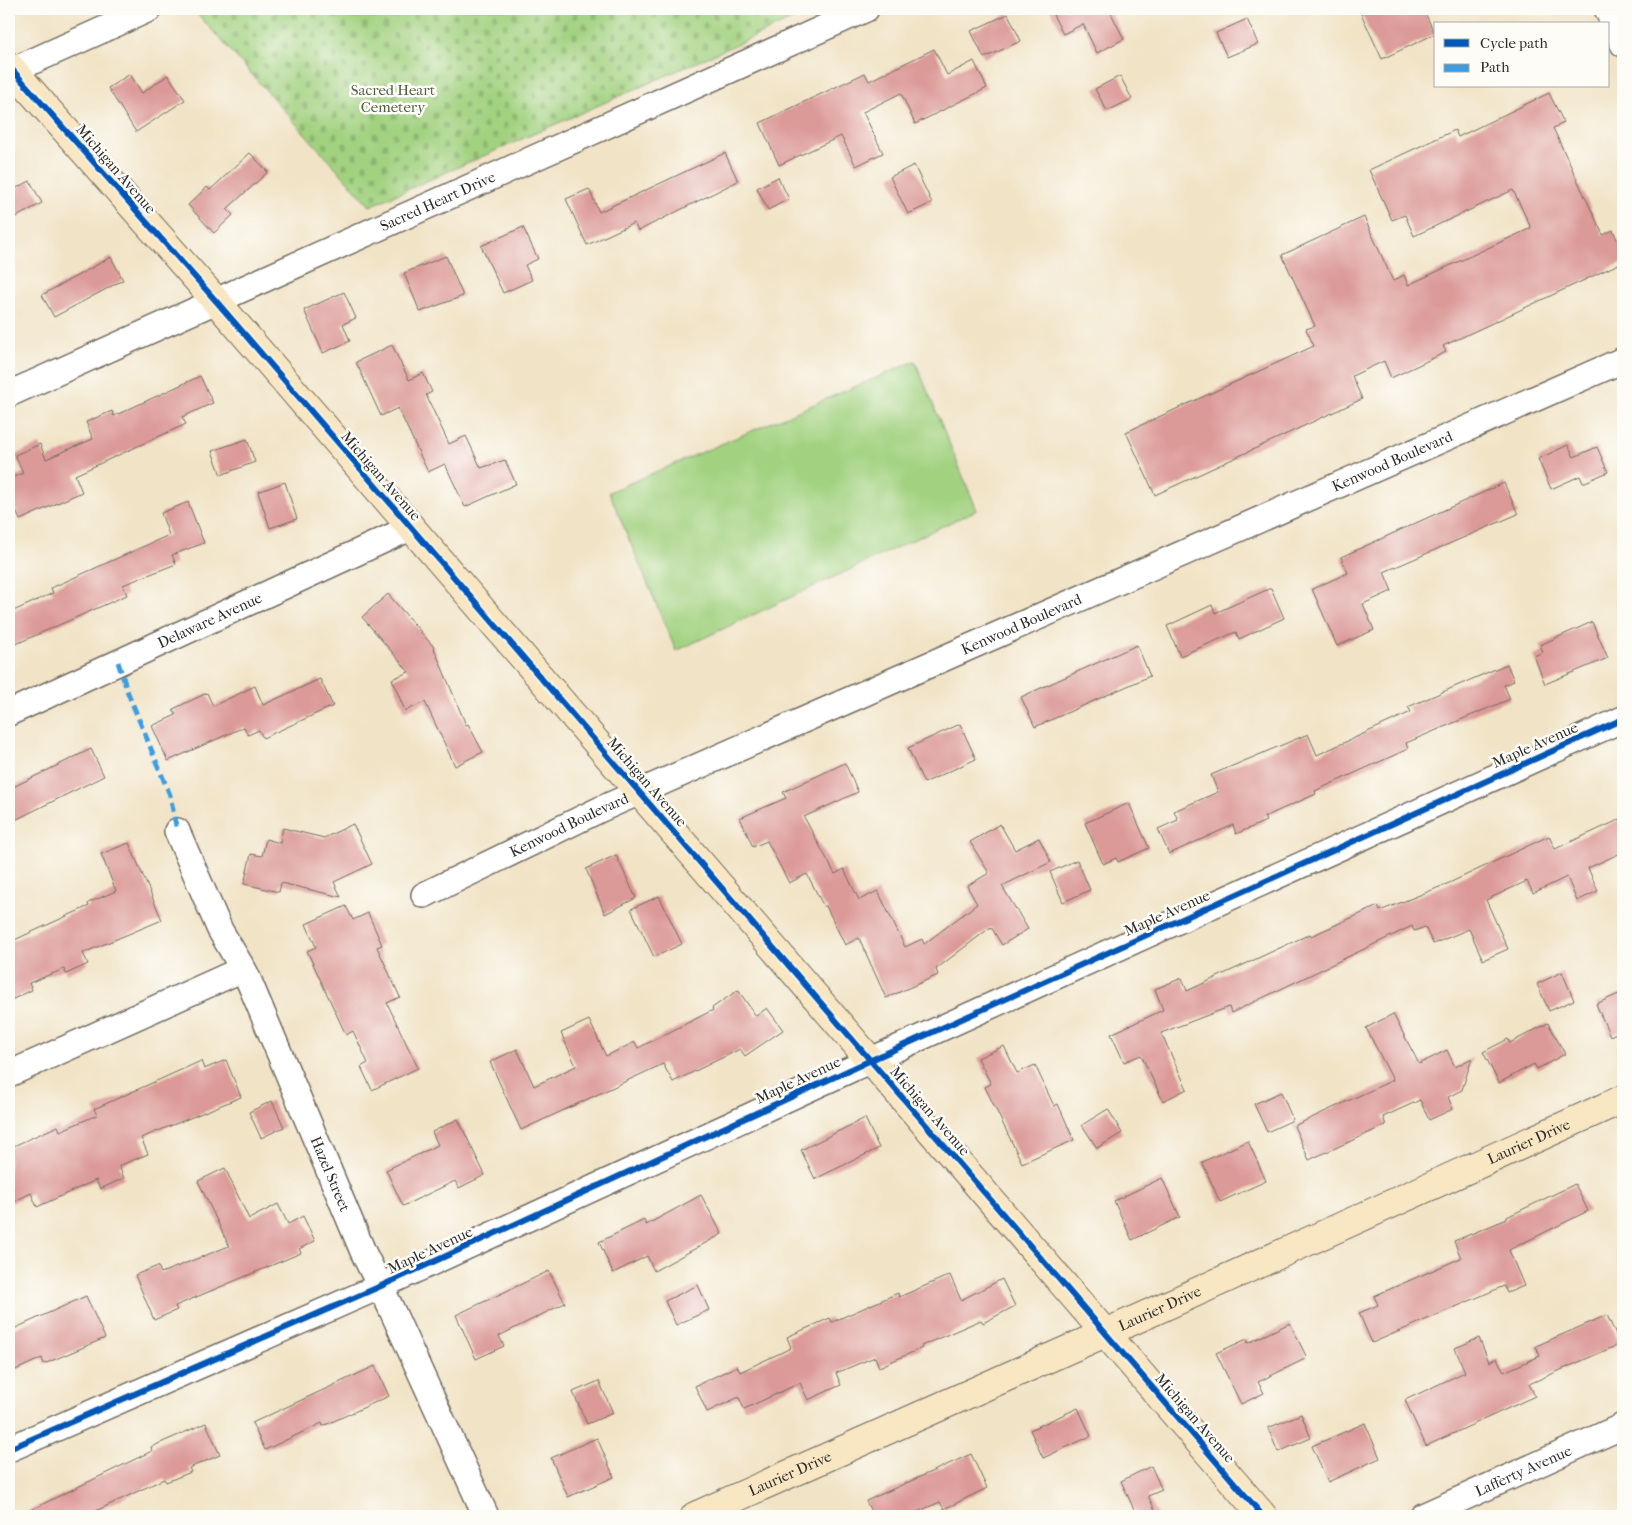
<svg xmlns="http://www.w3.org/2000/svg" width="1632" height="1525" viewBox="0 0 1632 1525" font-family="'IM FELL French Canon',serif">
  <style>
    .cemetery { fill: url(#cemetery-stones); stroke: #667e56 }
    .pitch { fill: #a2d280; stroke: #667e56 }
    .building { fill: #db9997 }
    .lines { fill: none; stroke-linecap: round; stroke-linejoin: round }
    .street-casing { stroke: #706b61; stroke-width: 28 }
    .secondary-casing { stroke: #706b61; stroke-width: 30 }
    .street { stroke: #fff; stroke-width: 25 }
    .secondary { stroke: #f9e7c3; stroke-width: 28 }
    .quiet { stroke: #3d9ce1; stroke-width: 5; stroke-dasharray: 10 5; stroke-linecap: butt }
    .cycleway-casing { stroke: #fdfcf7; stroke-width: 9 }
    .cycleway { stroke: #0057b8; stroke-width: 6 }
    .labels { text-anchor: middle; stroke-width: 5; stroke-linejoin: round; paint-order: stroke }
    .park-label { font-size: 15px; fill: #4f5d44; stroke: #fdfcf7 }
    .street-label { font-size: 15px; fill: #2b2b2b; stroke: #fdfcf7 }
  </style>
  <defs>
    <pattern id="cemetery-stones" width="16" height="16" patternUnits="userSpaceOnUse" patternTransform="scale(1.25)"><rect width="16" height="16" fill="#a2d280"/><path d="M2 7V4a2 2 0 0 1 4 0v3zM10 15v-3a2 2 0 0 1 4 0v3z" fill="#8cb46f"/></pattern>
  </defs>
  <rect width="100%" height="100%" fill="#fdfcf7"/>
  <filter id="ink" filterUnits="userSpaceOnUse"><feTurbulence type="fractalNoise" baseFrequency=".02" numOctaves="2"/><feDisplacementMap in="SourceGraphic" scale="10" xChannelSelector="R" yChannelSelector="G"/><feConvolveMatrix kernelMatrix="1 2 1 2 8 2 1 2 1" color-interpolation-filters="sRGB"/></filter>
  <filter id="wash" filterUnits="userSpaceOnUse"><feTurbulence type="fractalNoise" baseFrequency=".0096" numOctaves="4" result="noise"/><feDisplacementMap in="SourceGraphic" scale="20" xChannelSelector="R" yChannelSelector="G"/><feGaussianBlur stdDeviation="1.12" result="paint"/><feColorMatrix in="noise" values="0 0 0 0 0 0 0 0 0 0 0 0 0 0 0 0 0 1.4 0 .05"/><feComposite in="paint" operator="in"/></filter>
  <g filter="url(#wash)">
    <rect width="100%" height="100%" fill="#f1e3c6"/>
    <!-- cemetery -->
    <polygon class="cemetery" points="193,9 817,9 370,206"/>
    <!-- pitch -->
    <polygon class="pitch" points="915,361 977,510 676,651 609,492"/>
    <g id="blocks">
      <!-- building -->
      <g class="building">
        <polygon points="1050,9 1114,9 1110,11 1124,39 1097,53 1083,24 1063,34"/>
        <polygon points="1359,9 1423,9 1435,34 1382,59"/>
        <polygon points="1008,14 1021,41 984,58 971,31"/>
        <polygon points="1247,19 1258,44 1227,57 1216,33"/>
        <polygon points="934,49 947,75 974,61 987,88 915,124 901,93 863,112 883,153 856,166 841,136 779,165 760,123 865,73 869,81"/>
        <polygon points="130,74 142,93 168,75 185,100 136,132 108,88"/>
        <polygon points="1120,76 1132,99 1107,111 1095,89"/>
        <polygon points="1549,93 1564,123 1553,128 1603,235 1613,230 1623,253 1623,262 1443,346 1446,352 1391,378 1384,361 1352,376 1362,399 1155,495 1126,432 1314,346 1306,329 1315,326 1282,255 1364,217 1393,281 1404,275 1408,285 1531,228 1513,190 1414,236 1405,215 1392,220 1369,170 1455,130 1458,137"/>
        <polygon points="250,153 268,172 227,209 233,215 214,233 188,205 207,187 210,190"/>
        <polygon points="725,153 738,181 638,231 634,223 587,245 566,199 589,189 599,212"/>
        <polygon points="914,165 932,203 908,214 890,177"/>
        <polygon points="778,177 789,199 768,210 757,188"/>
        <polygon points="30,181 42,203 9,221 9,192"/>
        <polygon points="523,227 538,259 525,265 532,280 503,293 481,246"/>
        <polygon points="446,256 463,296 420,312 404,273"/>
        <polygon points="111,257 123,280 54,317 42,295"/>
        <polygon points="344,292 356,318 343,324 350,341 323,353 304,310"/>
        <polygon points="392,345 409,380 423,373 432,392 426,395 449,444 466,436 481,468 505,460 516,484 465,507 445,464 428,472 398,408 381,416 356,362"/>
        <polygon points="200,376 213,403 182,417 186,424 75,475 82,492 20,520 9,495 9,479 23,473 15,455 40,444 46,459 93,439 86,422 112,411 114,416"/>
        <polygon points="247,439 255,462 221,475 212,451"/>
        <polygon points="1568,445 1574,457 1597,447 1608,472 1583,483 1580,476 1551,489 1538,459"/>
        <polygon points="285,482 297,519 270,528 258,492"/>
        <polygon points="1504,483 1518,514 1384,572 1392,591 1363,604 1374,630 1337,646 1312,589 1348,573 1341,557"/>
        <polygon points="188,502 204,543 172,555 176,564 123,585 127,595 9,647 9,613 53,593 51,588 169,535 161,513"/>
        <polygon points="1271,588 1284,618 1239,639 1236,632 1180,656 1167,626 1212,605 1215,613"/>
        <polygon points="388,594 433,646 466,725 468,724 483,752 455,766 425,702 405,711 392,679 409,672 362,617"/>
        <polygon points="1592,622 1608,658 1545,684 1534,656 1543,652 1540,645"/>
        <polygon points="1137,645 1150,676 1035,727 1021,697"/>
        <polygon points="1507,664 1514,681 1504,685 1510,699 1406,743 1408,749 1315,791 1316,794 1264,817 1266,821 1236,834 1233,825 1169,854 1158,829 1178,820 1174,811 1218,792 1211,775 1308,734 1317,755 1411,712 1408,707"/>
        <polygon points="320,679 333,706 263,738 259,730 248,735 244,727 168,761 152,726 176,715 173,709 207,693 213,706 255,686 263,705"/>
        <polygon points="960,724 976,759 924,783 908,748"/>
        <polygon points="91,749 104,776 9,823 9,789"/>
        <polygon points="845,763 858,792 804,817 835,874 844,869 859,900 878,891 905,947 922,939 924,944 977,904 967,886 989,873 970,842 1000,824 1015,850 1039,838 1051,862 1002,886 1028,929 1002,945 991,927 936,969 938,975 886,998 859,938 845,945 826,906 824,907 807,874 789,883 767,841 753,847 740,818 786,798 783,792"/>
        <polygon points="1129,803 1149,848 1118,862 1116,858 1103,864 1085,823"/>
        <polygon points="1623,818 1623,852 1588,868 1598,891 1577,901 1567,877 1533,893 1527,881 1486,900 1508,949 1483,960 1469,929 1433,944 1425,927 1414,931 1412,926 1231,1013 1229,1007 1161,1033 1187,1089 1163,1101 1141,1055 1124,1062 1111,1034 1163,1010 1155,989 1182,978 1187,991 1310,934 1311,936 1378,906 1380,911 1447,884 1549,836 1555,849"/>
        <polygon points="353,824 372,864 334,882 341,897 281,883 279,892 244,884 251,854 262,856 266,839 280,843 283,828 324,838"/>
        <polygon points="129,843 162,920 83,953 88,964 66,974 64,969 29,983 32,990 9,1001 9,939 10,942 89,906 88,903 116,891 101,854"/>
        <polygon points="616,855 636,898 605,914 586,869"/>
        <polygon points="1077,860 1090,890 1063,902 1050,872"/>
        <polygon points="659,896 682,944 654,957 631,909"/>
        <polygon points="346,906 353,920 368,913 382,945 377,947 400,997 387,1003 418,1068 372,1090 361,1067 368,1063 353,1031 346,1035 307,951 316,947 306,924"/>
        <polygon points="1562,972 1574,1000 1549,1011 1537,984"/>
        <polygon points="738,990 756,1016 767,1008 783,1030 745,1056 740,1049 673,1082 663,1064 521,1130 490,1062 517,1049 534,1086 576,1066 561,1033 589,1020 606,1056 635,1042 638,1048 713,1010 712,1008"/>
        <polygon points="1623,992 1623,1030 1610,1036 1596,1004"/>
        <polygon points="1393,1014 1419,1064 1447,1050 1455,1067 1472,1058 1462,1090 1448,1097 1453,1109 1429,1120 1420,1100 1383,1117 1386,1125 1309,1160 1294,1126 1393,1080 1366,1028"/>
        <polygon points="1548,1023 1565,1054 1537,1069 1534,1064 1499,1083 1483,1052 1508,1039 1510,1043"/>
        <polygon points="1004,1046 1017,1073 1035,1065 1054,1106 1058,1104 1074,1140 1022,1163 985,1087 991,1084 978,1058"/>
        <polygon points="226,1060 241,1097 141,1138 148,1154 119,1166 124,1178 100,1189 96,1180 37,1207 31,1193 9,1204 9,1148 58,1126 60,1131 97,1115 94,1109 201,1061 204,1069"/>
        <polygon points="1281,1092 1293,1120 1267,1132 1254,1104"/>
        <polygon points="272,1101 284,1127 261,1138 249,1112"/>
        <polygon points="1108,1109 1122,1133 1097,1148 1082,1125"/>
        <polygon points="865,1118 879,1148 815,1179 801,1150"/>
        <polygon points="458,1119 485,1175 459,1188 455,1181 403,1206 386,1170 438,1145 432,1132"/>
        <polygon points="1248,1141 1266,1181 1220,1202 1202,1162"/>
        <polygon points="225,1168 249,1219 278,1204 288,1224 303,1216 315,1241 299,1249 301,1253 175,1306 177,1310 154,1320 135,1275 158,1266 161,1273 229,1246 198,1181"/>
        <polygon points="1162,1178 1180,1217 1132,1240 1114,1201"/>
        <polygon points="1575,1184 1588,1211 1509,1250 1524,1286 1507,1293 1504,1286 1372,1343 1359,1313 1378,1305 1374,1296 1461,1258 1454,1241 1507,1219 1507,1217"/>
        <polygon points="701,1195 722,1234 654,1271 647,1256 613,1273 599,1242 644,1220 646,1225"/>
        <polygon points="549,1271 565,1303 499,1336 504,1346 476,1359 456,1315"/>
        <polygon points="950,1275 961,1300 1002,1279 1015,1306 983,1323 981,1320 921,1346 922,1348 879,1367 875,1357 836,1373 841,1385 808,1400 800,1383 744,1409 739,1397 707,1412 695,1386 737,1366 740,1372 791,1348 787,1337 830,1318 832,1322 898,1293 899,1297"/>
        <polygon points="698,1285 709,1310 676,1325 665,1301"/>
        <polygon points="86,1296 105,1338 44,1364 42,1358 9,1373 9,1331"/>
        <polygon points="1607,1315 1620,1344 1529,1384 1535,1396 1426,1446 1405,1400 1465,1372 1455,1348 1479,1338 1489,1362 1497,1358 1504,1372 1540,1356 1536,1346"/>
        <polygon points="1290,1323 1307,1358 1258,1382 1264,1393 1241,1404 1216,1353 1247,1339 1248,1343"/>
        <polygon points="375,1366 389,1396 323,1426 322,1423 265,1450 252,1423"/>
        <polygon points="599,1381 613,1413 587,1424 573,1392"/>
        <polygon points="1078,1408 1091,1436 1043,1458 1030,1430"/>
        <polygon points="1301,1414 1311,1438 1278,1452 1268,1428"/>
        <polygon points="206,1423 220,1455 189,1468 191,1472 166,1482 164,1479 85,1516 18,1516 152,1451 151,1447"/>
        <polygon points="1365,1423 1380,1458 1328,1482 1312,1446"/>
        <polygon points="597,1438 614,1477 568,1497 551,1458"/>
        <polygon points="971,1454 987,1488 944,1509 940,1502 908,1516 873,1516 866,1501"/>
        <polygon points="1151,1466 1162,1490 1148,1496 1158,1516 1137,1516 1121,1481"/>
      </g>
    </g>
  </g>
  <g filter="url(#ink)">
    <use href="#blocks" fill-opacity="0" stroke="#706b61" stroke-width="1"/>
    <g class="lines">
      <!-- street casing -->
      <g class="street-casing">
        <g id="street">
          <polyline points="1607,9 1623,44"/>
          <polyline points="9,72 149,9"/>
          <path id="s1" d="M 9,394 L 866,9"/>
          <path id="s2" d="M 9,713 L 410,528"/>
          <path id="s3" d="M 177,831 L 220,930 L 246,974 L 364,1254 L 390,1306 L 486,1516"/>
          <path id="s4" d="M 424,895 L 601,809 L 1623,360"/>
          <polyline points="9,1074 243,969"/>
          <polyline points="9,1449 381,1286 869,1061 1623,719"/>
          <path id="s5" d="M 1423,1516 L 1623,1426"/>
        </g>
      </g>
      <!-- secondary casing -->
      <g class="secondary-casing">
        <g id="secondary">
          <polyline points="9,66 216,301 1263,1516"/>
          <path id="s6" d="M 695,1516 L 1130,1322 L 1623,1099"/>
        </g>
      </g>
      <!-- street -->
      <use href="#street" class="street"/>
      <!-- secondary -->
      <use href="#secondary" class="secondary"/>
      <!-- quiet -->
      <polyline class="quiet" points="118,662 128,693 170,795 177,831"/>
      <!-- cycleway casing -->
      <g class="cycleway-casing">
        <g id="cycleway">
          <polyline points="9,66 216,301 1263,1516"/>
          <polyline points="9,1449 381,1286 869,1061 1623,719"/>
        </g>
      </g>
      <!-- cycleway -->
      <use href="#cycleway" class="cycleway"/>
    </g>
  </g>
  <g class="labels">
    <!-- park labels -->
    <g class="park-label">
      <text x="393" y="95">Sacred Heart<tspan x="393" dy="17">Cemetery</tspan></text>
    </g>
    <!-- street labels -->
    <g class="street-label">
      <text transform="translate(116 169) rotate(49)" y="5">Michigan Avenue</text>
      <text dy="5" stroke="none"><textPath href="#s1" startOffset="470">Sacred Heart Drive</textPath></text>
      <text dy="5" stroke="none"><textPath href="#s4" startOffset="1061">Kenwood Boulevard</textPath></text>
      <text transform="translate(381 476) rotate(49)" y="5">Michigan Avenue</text>
      <text dy="5" stroke="none"><textPath href="#s2" startOffset="221">Delaware Avenue</textPath></text>
      <text dy="5" stroke="none"><textPath href="#s4" startOffset="656">Kenwood Boulevard</textPath></text>
      <text transform="translate(1535 745) rotate(-24)" y="5">Maple Avenue</text>
      <text transform="translate(647 782) rotate(49)" y="5">Michigan Avenue</text>
      <text dy="5" stroke="none"><textPath href="#s4" startOffset="161">Kenwood Boulevard</textPath></text>
      <text transform="translate(1167 913) rotate(-24)" y="5">Maple Avenue</text>
      <text transform="translate(798 1080) rotate(-25)" y="5">Maple Avenue</text>
      <text transform="translate(930 1111) rotate(49)" y="5">Michigan Avenue</text>
      <text dy="5" stroke="none"><textPath href="#s6" startOffset="914">Laurier Drive</textPath></text>
      <text dy="5" stroke="none"><textPath href="#s3" startOffset="376">Hazel Street</textPath></text>
      <text transform="translate(430 1250) rotate(-25)" y="5">Maple Avenue</text>
      <text dy="5" stroke="none"><textPath href="#s6" startOffset="509">Laurier Drive</textPath></text>
      <text transform="translate(1195 1418) rotate(49)" y="5">Michigan Avenue</text>
      <text dy="5" stroke="none"><textPath href="#s5" startOffset="110">Lafferty Avenue</textPath></text>
      <text dy="5" stroke="none"><textPath href="#s6" startOffset="104">Laurier Drive</textPath></text>
    </g>
  </g>
  <!-- margin -->
  <rect width="1632" height="1525" fill="none" stroke="#fdfcf7" stroke-width="30"/>
  <!-- legend -->
  <rect x="1434" y="22" width="175" height="65" fill="#fdfcf7" stroke="#a9a8a5"/>
  <rect x="1444" y="39" width="25" height="8" fill="#0057b8" stroke="#a9a8a5"/>
  <text x="1480" y="48" font-size="15" fill="#2b2b2b">Cycle path</text>
  <rect x="1444" y="64" width="25" height="8" fill="#3d9ce1" stroke="#a9a8a5"/>
  <text x="1480" y="72" font-size="15" fill="#2b2b2b">Path</text>
</svg>
